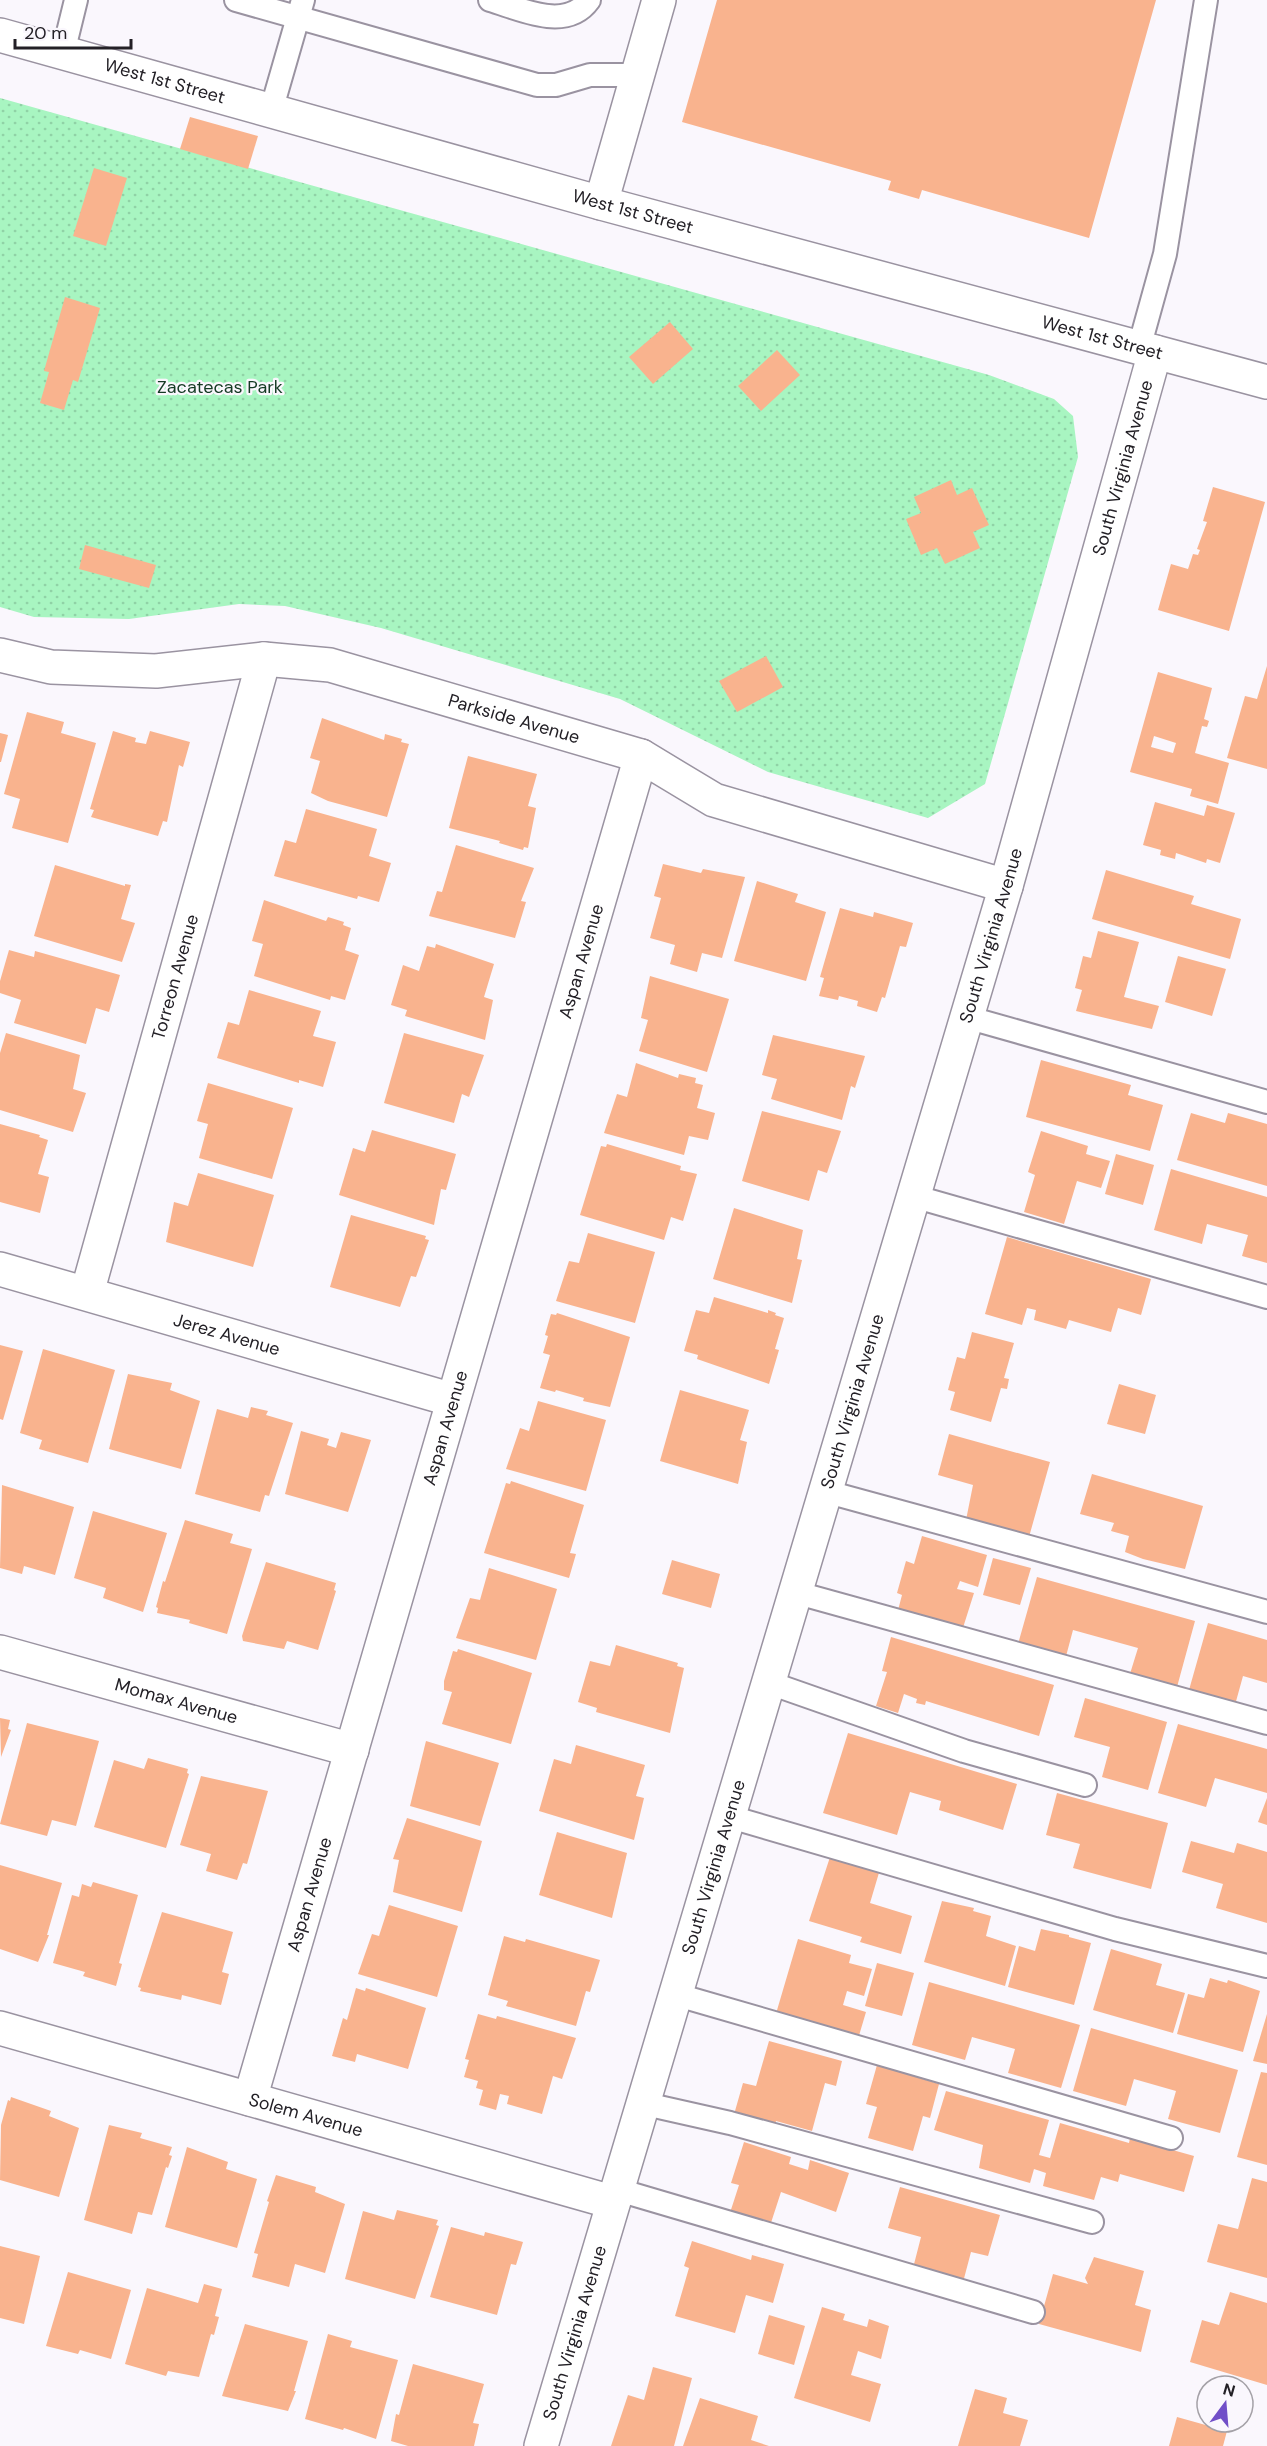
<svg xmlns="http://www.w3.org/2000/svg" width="1267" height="2446" viewBox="0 0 1267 2446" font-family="'DM Sans',sans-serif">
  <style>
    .park { fill: url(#park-dots) }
    .building { fill: #f9b38e; fill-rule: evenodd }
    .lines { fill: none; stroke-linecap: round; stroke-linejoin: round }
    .service-casing { stroke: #9a93a1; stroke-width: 26 }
    .minor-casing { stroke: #9a93a1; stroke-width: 36 }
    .tertiary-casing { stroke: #9a93a1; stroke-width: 36 }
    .service { stroke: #fff; stroke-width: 22 }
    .minor { stroke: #fff; stroke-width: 33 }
    .tertiary { stroke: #fff; stroke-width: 33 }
    .labels { text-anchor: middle; stroke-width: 4.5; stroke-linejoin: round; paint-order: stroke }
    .street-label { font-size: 18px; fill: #232026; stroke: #faf7fd }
    .park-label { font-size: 18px; fill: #143a23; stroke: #faf7fd }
  </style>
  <defs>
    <pattern id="park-dots" width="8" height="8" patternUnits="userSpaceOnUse" patternTransform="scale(1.5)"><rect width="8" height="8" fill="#a8f5c1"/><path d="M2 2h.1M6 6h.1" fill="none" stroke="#90d2a6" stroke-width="1.8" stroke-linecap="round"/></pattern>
  </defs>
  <rect width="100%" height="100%" fill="#faf7fd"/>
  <!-- park -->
  <polygon class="park" points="0,98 989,375 1054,399 1073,416 1078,457 985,784 928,818 768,772 620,699 381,628 285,606 239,604 129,619 34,617 0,607"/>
  <!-- building -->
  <g class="building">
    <polygon points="717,0 1156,0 1089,238 922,190 919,199 888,190 891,181 682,122"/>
    <polygon points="190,117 258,136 248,169 180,149"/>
    <polygon points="94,168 127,178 106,246 73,236"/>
    <polygon points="65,297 100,308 78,382 73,380 64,410 40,403 49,372 44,371"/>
    <polygon points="670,322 693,349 653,384 629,357"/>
    <polygon points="777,350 800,375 761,411 738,386"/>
    <polygon points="951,480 957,495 972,488 989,525 973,532 980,548 945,564 937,548 921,555 906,519 921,513 914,497"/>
    <polygon points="1213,487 1265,502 1229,631 1158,610 1171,564 1188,569 1193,554 1198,555 1200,550 1197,549 1207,522 1203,521"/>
    <polygon points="85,545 156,565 149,588 79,569"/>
    <polygon points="766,656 783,687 737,712 719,681"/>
    <polygon points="1267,666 1267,769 1227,758 1245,696 1257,699"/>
    <path d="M 1158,672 L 1212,688 L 1204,719 L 1209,721 L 1207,727 L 1202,726 L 1195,753 L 1229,763 L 1218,804 L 1190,796 L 1192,789 L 1130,772 ZM 1154,736 L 1176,743 L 1173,753 L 1151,747 Z"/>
    <polygon points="27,712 64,722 61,733 96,743 68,843 12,828 20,799 4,794"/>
    <polygon points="322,718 384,740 385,734 402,739 401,742 409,744 387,817 328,801 311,793 320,761 310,758"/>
    <polygon points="113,731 136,738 135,742 146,744 150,731 190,742 183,767 179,765 167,822 163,821 158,836 91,817 94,810 90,809"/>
    <polygon points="0,733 8,735 1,762 0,762"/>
    <polygon points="468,756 537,774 528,806 536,808 528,848 524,847 523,850 499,843 500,841 449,828"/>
    <polygon points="1155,802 1204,816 1207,805 1235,813 1220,863 1207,859 1206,863 1176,853 1175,859 1160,855 1161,850 1143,845"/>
    <polygon points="306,809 377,829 369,856 391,863 379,902 358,896 357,899 274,876 285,840 296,843"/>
    <polygon points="456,845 534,868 521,901 526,902 515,938 429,916 437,891 442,892"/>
    <polygon points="663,864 701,873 703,869 745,877 722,958 702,953 697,972 670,964 675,945 650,938 661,898 654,896"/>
    <polygon points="55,865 125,886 125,884 131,885 121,919 135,923 122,962 34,936"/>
    <polygon points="1106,870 1194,896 1191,904 1241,919 1230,959 1092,919"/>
    <polygon points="757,881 798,894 795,902 826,912 806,981 734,961"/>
    <polygon points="264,900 326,921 328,917 344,922 343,925 351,928 345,950 359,955 345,1000 331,996 330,1000 254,976 263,944 252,941"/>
    <polygon points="840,908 873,917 874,912 913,923 906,947 900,946 885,998 882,997 877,1012 857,1006 858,1001 839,996 838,1000 819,996 824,978 820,977"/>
    <polygon points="1098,931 1139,942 1124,997 1159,1006 1152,1029 1076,1011 1082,990 1075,988 1083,956 1091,958"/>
    <polygon points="436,944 494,964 484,997 493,1000 485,1040 405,1016 407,1010 391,1005 403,965 419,971 427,946 435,948"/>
    <polygon points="9,950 34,957 35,951 120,975 109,1012 96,1008 86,1044 14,1023 21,1000 0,993 0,981"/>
    <polygon points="1178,956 1226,969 1212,1016 1165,1002"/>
    <polygon points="650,976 729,999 707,1072 639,1051 648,1020 641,1018"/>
    <polygon points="249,990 321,1011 313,1036 336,1042 323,1087 299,1080 299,1083 217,1058 228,1022 239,1025"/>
    <polygon points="6,1033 80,1055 73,1089 86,1093 73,1132 0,1110 0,1053"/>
    <polygon points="404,1033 484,1055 469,1097 462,1094 454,1123 384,1103"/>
    <polygon points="773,1035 865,1056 855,1088 851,1086 842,1120 771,1099 777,1079 762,1075"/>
    <polygon points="1041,1060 1131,1085 1128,1095 1163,1105 1150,1151 1026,1117"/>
    <polygon points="636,1063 678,1078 679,1074 696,1078 695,1083 703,1085 697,1108 715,1113 708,1140 689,1136 684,1155 604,1133 617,1094 627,1097"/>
    <polygon points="208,1083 293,1108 272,1179 199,1158 208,1124 197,1121"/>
    <polygon points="762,1111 841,1131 827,1173 818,1170 809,1201 742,1181"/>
    <polygon points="1191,1113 1225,1123 1228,1113 1267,1124 1267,1186 1177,1160"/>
    <polygon points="0,1124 40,1135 39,1137 48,1140 38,1174 49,1177 40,1213 0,1202"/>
    <polygon points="372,1130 456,1154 446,1190 441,1189 434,1225 339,1195 353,1148 365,1152"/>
    <polygon points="1041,1131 1088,1146 1086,1154 1110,1161 1101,1188 1077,1181 1064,1224 1024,1212 1035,1175 1028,1172"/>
    <polygon points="607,1144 681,1166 680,1170 697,1174 683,1221 671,1217 664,1240 580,1215 601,1146 606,1147"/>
    <polygon points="1116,1154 1154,1165 1143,1205 1105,1194"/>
    <polygon points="1171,1169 1267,1197 1267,1263 1242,1256 1248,1235 1207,1224 1202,1244 1154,1230"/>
    <polygon points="198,1173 274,1195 253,1267 166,1242 174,1202 188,1206"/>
    <polygon points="734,1208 803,1230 797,1259 802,1260 792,1303 713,1279"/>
    <polygon points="351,1215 426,1236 425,1239 429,1240 416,1277 411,1276 400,1307 330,1287"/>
    <polygon points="588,1233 655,1252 635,1323 556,1301 569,1261 579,1263"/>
    <polygon points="1007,1237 1151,1279 1141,1315 1118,1308 1111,1332 1069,1320 1066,1329 1034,1320 1036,1310 1027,1308 1022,1325 985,1314"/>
    <polygon points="714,1297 768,1313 768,1310 776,1313 775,1315 784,1318 775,1349 779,1350 769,1384 697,1359 698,1355 684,1351 696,1310 709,1313"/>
    <polygon points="557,1313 630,1337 610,1407 583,1401 584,1398 556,1390 555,1392 540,1388 550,1355 543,1353 548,1336 545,1335 551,1314 556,1315"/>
    <polygon points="972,1332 1014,1343 1004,1378 1009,1379 1007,1389 1001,1388 991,1422 950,1410 955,1392 948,1390 957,1357 965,1359"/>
    <polygon points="0,1345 23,1351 3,1420 0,1419"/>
    <polygon points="43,1349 115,1370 88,1463 39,1449 42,1440 20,1433"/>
    <polygon points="128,1374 172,1383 170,1390 200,1401 181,1469 109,1449"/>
    <polygon points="1119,1384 1156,1395 1145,1434 1107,1424"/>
    <polygon points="680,1390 749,1410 740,1440 747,1442 738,1484 660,1461"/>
    <polygon points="538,1401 606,1420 586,1491 506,1469 520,1428 529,1431"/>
    <polygon points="251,1407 268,1411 266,1415 293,1423 269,1496 265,1495 260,1512 195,1494 217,1409 248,1418"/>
    <polygon points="301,1431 329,1439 327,1445 336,1448 341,1432 371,1440 348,1512 285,1494"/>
    <polygon points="949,1434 1050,1462 1029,1537 966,1520 973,1485 938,1475"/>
    <polygon points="1092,1474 1203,1506 1185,1569 1143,1559 1125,1552 1129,1536 1111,1531 1114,1523 1080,1514"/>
    <polygon points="511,1481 584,1505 570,1553 576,1554 569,1578 484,1553 506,1483 510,1484"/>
    <polygon points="2,1485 74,1507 55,1575 24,1566 22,1574 0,1568"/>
    <polygon points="93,1511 167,1533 143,1612 103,1598 106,1588 74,1578"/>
    <polygon points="185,1520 233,1534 230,1543 252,1549 227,1634 189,1623 190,1620 157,1613 158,1608 156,1607 163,1581 165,1582"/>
    <polygon points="922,1536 987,1555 978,1587 960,1581 957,1589 974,1593 961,1634 897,1614 902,1595 897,1593 906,1561 914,1564"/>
    <polygon points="993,1558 1031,1568 1020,1605 983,1595"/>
    <polygon points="672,1560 720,1574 711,1608 662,1594"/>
    <polygon points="266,1562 336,1583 334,1590 336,1591 318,1650 287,1641 284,1649 243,1641 242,1636"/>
    <polygon points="489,1568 557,1589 536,1660 456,1638 470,1598 480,1600"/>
    <polygon points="1037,1577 1195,1621 1177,1687 1129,1677 1138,1648 1073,1630 1065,1660 1018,1644"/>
    <polygon points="1208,1623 1267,1640 1267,1683 1243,1676 1235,1705 1189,1690"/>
    <polygon points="891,1637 1054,1685 1039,1736 926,1701 925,1705 916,1703 917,1699 904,1694 898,1713 876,1706 887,1672 882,1671"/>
    <polygon points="616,1645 678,1663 677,1666 684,1668 670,1733 596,1712 597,1708 578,1702 590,1661 610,1666"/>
    <polygon points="458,1649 532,1673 511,1744 442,1724 452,1692 444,1690 444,1681 453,1651 457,1652"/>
    <polygon points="1085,1698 1167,1722 1148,1790 1102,1777 1110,1747 1074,1737"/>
    <polygon points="0,1718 10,1720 8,1729 11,1730 1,1757"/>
    <polygon points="27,1723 99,1741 76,1826 52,1820 47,1836 0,1824"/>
    <polygon points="1178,1724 1267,1749 1267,1793 1215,1778 1206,1807 1158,1793"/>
    <polygon points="848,1733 1017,1784 1003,1830 939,1810 941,1801 910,1792 897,1835 823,1813"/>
    <polygon points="426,1741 499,1763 480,1826 410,1806"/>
    <polygon points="576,1745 645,1765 636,1796 644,1798 634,1840 539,1811 554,1759 571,1764"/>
    <polygon points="148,1758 188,1769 187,1773 189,1774 166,1848 94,1827 114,1760 144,1769"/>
    <polygon points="201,1776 268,1791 247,1864 243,1863 237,1880 206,1871 211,1854 180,1845"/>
    <polygon points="1057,1793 1168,1823 1151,1889 1073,1868 1080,1844 1046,1835"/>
    <polygon points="1267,1798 1267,1825 1258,1822"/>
    <polygon points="407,1818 482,1841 462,1912 393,1892 399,1860 393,1859"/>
    <polygon points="557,1832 627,1853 612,1918 539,1895"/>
    <polygon points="1191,1841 1234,1853 1237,1843 1267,1852 1267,1923 1216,1908 1223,1884 1182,1872"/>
    <polygon points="832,1851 881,1866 870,1903 912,1916 901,1954 860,1942 862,1937 809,1921"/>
    <polygon points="0,1865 62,1883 47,1935 49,1935 38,1962 0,1949"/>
    <polygon points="93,1882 138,1895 119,1963 122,1964 116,1986 83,1976 85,1972 53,1963 72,1895 79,1897 82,1884 91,1887"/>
    <polygon points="942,1901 974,1908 973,1911 991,1916 986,1936 1016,1946 1005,1986 924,1962"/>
    <polygon points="389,1905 458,1926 437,1997 358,1974 372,1934 379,1936"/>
    <polygon points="162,1912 233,1932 222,1972 229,1974 221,2005 182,1995 181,2000 140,1991 141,1988 138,1987"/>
    <polygon points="1041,1929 1069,1935 1069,1937 1091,1943 1074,2005 1008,1987 1019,1946 1035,1951"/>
    <polygon points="504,1936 525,1942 526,1939 600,1960 590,1992 586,1991 576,2026 506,2006 508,2001 488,1995"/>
    <polygon points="798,1939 851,1955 849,1963 872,1969 864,1996 847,1991 843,2005 866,2012 858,2039 775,2017"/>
    <polygon points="1111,1949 1162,1964 1156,1985 1185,1993 1173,2033 1093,2010"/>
    <polygon points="877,1963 914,1973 902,2016 865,2006"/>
    <polygon points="1210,1978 1227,1983 1228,1980 1260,1991 1243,2052 1177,2034 1188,1994 1204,1998"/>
    <polygon points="929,1982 1080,2025 1061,2088 1008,2073 1015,2049 972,2037 965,2060 912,2045"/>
    <polygon points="356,1988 365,1991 366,1988 426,2008 408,2069 357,2054 355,2062 332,2056 343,2018 347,2020"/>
    <polygon points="478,2014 496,2019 497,2016 576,2038 562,2079 553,2076 542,2114 507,2104 509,2096 500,2094 496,2110 479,2105 483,2090 476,2088 478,2081 464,2077 469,2060 465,2059"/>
    <polygon points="1267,2014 1267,2064 1253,2061"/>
    <polygon points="1091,2028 1238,2070 1220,2133 1168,2119 1176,2091 1134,2079 1126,2106 1073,2091"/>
    <polygon points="769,2041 842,2061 836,2086 825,2083 812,2131 776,2121 774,2130 733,2118 743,2083 756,2086"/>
    <polygon points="877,2065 939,2084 930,2118 923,2116 913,2151 868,2138 877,2107 866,2104"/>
    <polygon points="1261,2072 1267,2073 1267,2165 1237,2157"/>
    <polygon points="946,2091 1049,2120 1039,2155 1050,2158 1060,2123 1129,2143 1130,2138 1194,2156 1184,2192 1120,2174 1118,2182 1101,2177 1094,2200 1043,2186 1046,2173 1034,2169 1030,2183 979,2168 983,2145 934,2130"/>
    <polygon points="11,2097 51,2111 49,2116 79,2128 59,2197 0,2180 1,2125 8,2100 10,2101"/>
    <polygon points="109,2125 142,2133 140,2138 172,2147 169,2155 172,2156 168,2168 166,2167 152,2215 138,2212 132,2234 84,2220"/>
    <polygon points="744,2142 791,2157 789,2164 808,2170 810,2160 849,2173 836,2212 781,2192 768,2232 728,2219 739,2185 731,2183"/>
    <polygon points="187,2147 228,2162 226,2169 257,2179 237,2248 165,2227"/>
    <polygon points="276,2175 316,2187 315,2192 345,2204 325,2273 295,2264 289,2287 252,2277 258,2254 254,2253 269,2202 267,2201"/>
    <polygon points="1252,2178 1267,2182 1267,2278 1207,2262 1218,2224 1238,2229"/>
    <polygon points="900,2187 1000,2215 988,2256 971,2252 962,2286 912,2272 921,2237 888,2228"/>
    <polygon points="397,2210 438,2220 436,2225 439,2226 415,2299 345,2279 363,2211 394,2220"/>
    <polygon points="451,2227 484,2236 485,2232 523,2242 516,2265 511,2264 497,2315 430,2297"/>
    <polygon points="692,2241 751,2260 752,2255 784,2264 773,2303 746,2295 735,2333 675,2316 689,2268 684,2266"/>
    <polygon points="0,2246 40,2256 24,2324 0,2318"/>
    <polygon points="1094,2257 1144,2271 1135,2305 1151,2310 1141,2352 1039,2324 1053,2274 1088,2284 1085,2278"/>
    <polygon points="68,2272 131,2290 111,2359 80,2350 78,2354 46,2346"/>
    <polygon points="204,2284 222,2289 215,2316 219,2317 214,2335 211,2334 199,2377 168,2371 166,2376 125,2364 147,2288 198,2303"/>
    <polygon points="1230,2292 1267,2303 1267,2385 1190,2362 1202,2320 1219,2325"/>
    <polygon points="822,2307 845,2314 843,2320 867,2327 869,2319 889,2326 881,2359 858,2351 851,2375 881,2384 870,2422 794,2398"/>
    <polygon points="769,2315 805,2326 794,2365 758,2354"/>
    <polygon points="245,2324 308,2341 294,2391 296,2391 288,2411 222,2396"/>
    <polygon points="328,2334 352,2341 350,2347 398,2360 376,2439 344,2428 343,2430 305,2419"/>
    <polygon points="413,2364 484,2384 473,2423 479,2424 474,2446 408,2446 391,2441 396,2414 399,2415"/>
    <polygon points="653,2367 692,2378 674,2446 611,2446 628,2395 644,2400"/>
    <polygon points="975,2389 1007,2398 1003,2413 1028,2420 1020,2446 958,2446"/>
    <polygon points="700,2398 758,2416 751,2440 769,2446 683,2446"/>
    <polygon points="1177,2417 1227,2431 1223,2446 1169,2446"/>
  </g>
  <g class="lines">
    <!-- service casing -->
    <g class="service-casing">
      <g id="service">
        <polyline points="236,0 537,85 556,85 590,75 637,75"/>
        <path d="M 490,0 C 521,9 566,32 589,0"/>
        <polyline points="63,53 76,0"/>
        <polyline points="271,111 303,0"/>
        <polyline points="1139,348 1165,254 1206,0"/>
        <polyline points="966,1017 1267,1102"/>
        <polyline points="913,1196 1267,1297"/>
        <polyline points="824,1491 1267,1612"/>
        <polyline points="794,1592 1267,1723"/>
        <polyline points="767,1682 964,1751 1085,1785"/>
        <polyline points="727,1816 1115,1929 1267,1966"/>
        <polyline points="674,1994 1171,2138"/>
        <polyline points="641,2103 730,2123 1092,2222"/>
        <polyline points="615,2189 1033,2312"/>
      </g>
    </g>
    <!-- minor casing -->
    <g class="minor-casing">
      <g id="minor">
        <polyline points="601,203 659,0"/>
        <path id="s1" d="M 0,655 L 51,667 L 156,671 L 264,659 L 330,665 L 641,756 L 714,800 L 1006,886"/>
        <path id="s2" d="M 0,1269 L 453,1400"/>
        <path id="s3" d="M 87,1293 L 264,659"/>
        <path id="s4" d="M 0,1652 L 352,1750"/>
        <path id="s5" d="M 0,2028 L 612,2202"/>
        <path id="s6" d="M 250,2099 L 641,756"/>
        <path id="s7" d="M 541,2446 L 1006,886 L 1155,352"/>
      </g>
    </g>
    <!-- tertiary casing -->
    <g class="tertiary-casing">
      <g id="tertiary">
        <path id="s8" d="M 0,35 L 601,203 L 1267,382"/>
      </g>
    </g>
    <!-- service -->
    <use href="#service" class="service"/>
    <!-- minor -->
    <use href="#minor" class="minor"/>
    <!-- tertiary -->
    <use href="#tertiary" class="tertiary"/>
  </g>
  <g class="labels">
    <!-- street labels -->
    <g class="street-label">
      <text dy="6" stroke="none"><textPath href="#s8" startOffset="171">West 1st Street</textPath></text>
      <text dy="6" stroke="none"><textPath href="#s8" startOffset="657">West 1st Street</textPath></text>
      <text dy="6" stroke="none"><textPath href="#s8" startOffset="1143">West 1st Street</textPath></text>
      <text dy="6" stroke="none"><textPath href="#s7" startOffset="2062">South Virginia Avenue</textPath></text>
      <text dy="6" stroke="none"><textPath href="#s1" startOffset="524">Parkside Avenue</textPath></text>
      <text dy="6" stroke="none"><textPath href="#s7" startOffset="1576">South Virginia Avenue</textPath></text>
      <text dy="6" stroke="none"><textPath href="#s6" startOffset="1185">Aspan Avenue</textPath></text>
      <text dy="6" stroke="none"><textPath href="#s3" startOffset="328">Torreon Avenue</textPath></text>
      <text dy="6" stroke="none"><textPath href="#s2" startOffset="236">Jerez Avenue</textPath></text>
      <text dy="6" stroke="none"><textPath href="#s7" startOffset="1090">South Virginia Avenue</textPath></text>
      <text dy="6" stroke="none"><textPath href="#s6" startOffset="699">Aspan Avenue</textPath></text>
      <text dy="6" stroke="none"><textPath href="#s4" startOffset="183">Momax Avenue</textPath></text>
      <text dy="6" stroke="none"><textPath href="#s7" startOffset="604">South Virginia Avenue</textPath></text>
      <text dy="6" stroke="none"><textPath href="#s6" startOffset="213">Aspan Avenue</textPath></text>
      <text dy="6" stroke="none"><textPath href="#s5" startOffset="318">Solem Avenue</textPath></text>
      <text dy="6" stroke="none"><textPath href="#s7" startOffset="118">South Virginia Avenue</textPath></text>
    </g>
    <!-- park labels -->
    <g class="park-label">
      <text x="220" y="393">Zacatecas Park</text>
    </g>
  </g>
  <!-- north arrow -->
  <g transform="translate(1225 2404) rotate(16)"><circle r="28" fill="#faf7fd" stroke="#a4a1a7" stroke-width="1.5"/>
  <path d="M0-4.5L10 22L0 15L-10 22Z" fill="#714fc8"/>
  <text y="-9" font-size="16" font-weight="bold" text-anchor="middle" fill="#232026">N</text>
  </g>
  <!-- scale -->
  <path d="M15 39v9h116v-9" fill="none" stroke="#232026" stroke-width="3"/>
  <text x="24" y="39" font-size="18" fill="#232026" stroke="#faf7fd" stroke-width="4.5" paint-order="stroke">20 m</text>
</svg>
